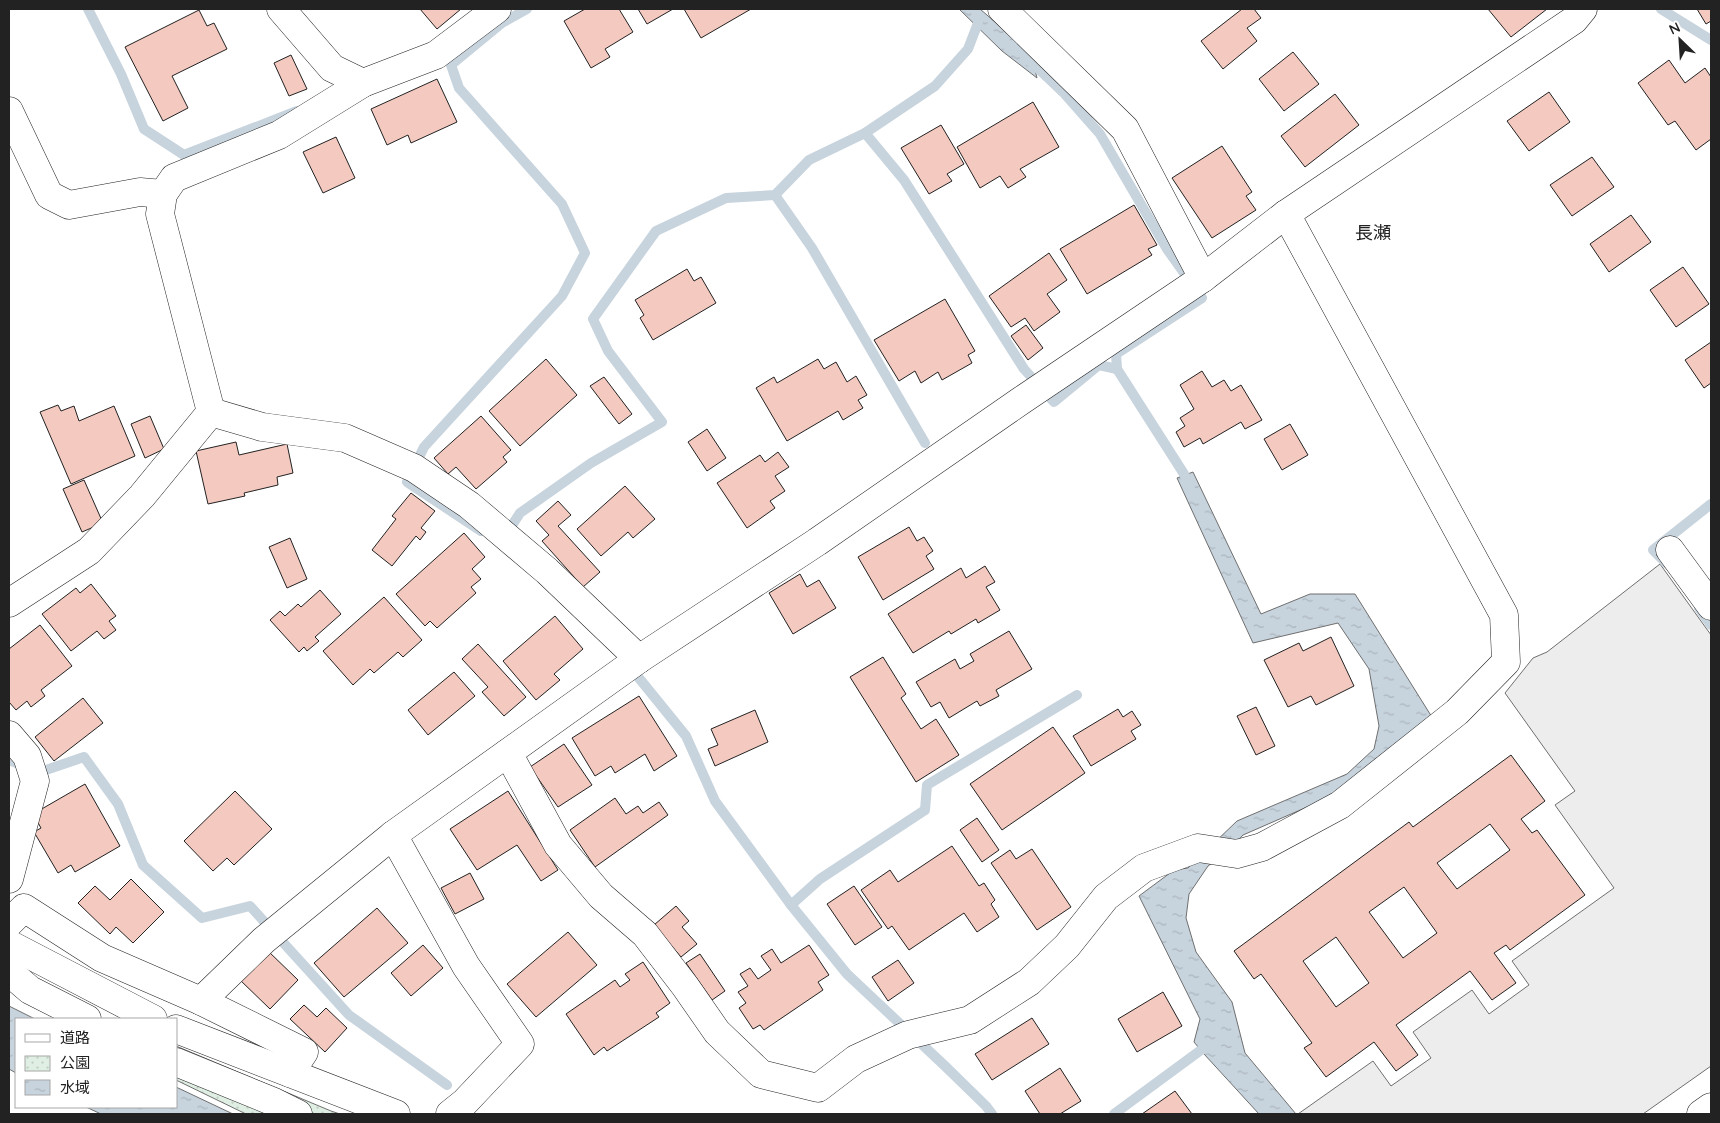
<svg xmlns="http://www.w3.org/2000/svg" width="1720" height="1123" viewBox="0 0 1720 1123" font-family="Quicksand,'Noto Sans JP',sans-serif">
  <style>
    .park { fill: url(#park-dots); stroke: #6f6f6f }
    .parking { fill: #ededed; stroke: #6f6f6f }
    .water { fill: url(#water-ripples); stroke: #6f6f6f }
    .lines { fill: none; stroke-linecap: round; stroke-linejoin: round }
    .stream { stroke: #c7d3dd; stroke-width: 10 }
    .building { fill: #f3c9c0; stroke: #222; fill-rule: evenodd }
    .minor-casing { stroke: #222; stroke-width: 29 }
    .minor { stroke: #fff; stroke-width: 28 }
    .labels { text-anchor: middle; stroke-width: 4; stroke-linejoin: round; paint-order: stroke }
    .neighbourhood-label { font-size: 18px; fill: #222; stroke: #fff }
  </style>
  <defs>
    <pattern id="park-dots" width="8" height="8" patternUnits="userSpaceOnUse" patternTransform="scale(1.25)"><rect width="8" height="8" fill="#e0efe3"/><path d="M2 2h.1M6 6h.1" fill="none" stroke="#c0cdc2" stroke-width="1.8" stroke-linecap="round"/></pattern>
    <pattern id="water-ripples" width="26" height="14" patternUnits="userSpaceOnUse" patternTransform="scale(1.25)"><rect width="26" height="14" fill="#c7d3dd"/><path d="M2 4q2-2 4 0t4 0M15 11q2-2 4 0t4 0" fill="none" stroke="#abb5bd"/></pattern>
  </defs>
  <rect width="100%" height="100%" fill="#fff"/>
  <!-- park -->
  <polygon class="park" points="176,1046 331,1111 340,1114 246,1114 176,1080"/>
  <!-- parking -->
  <polygon class="parking" points="1660,564 1711,635 1711,1066 1643,1114 1298,1114 1373,1061 1391,1086 1431,1058 1413,1032 1472,990 1489,1014 1529,985 1512,961 1614,888 1555,805 1575,791 1505,693 1533,658 1547,652"/>
  <!-- water -->
  <g class="water">
    <polygon points="959,9 980,9 1031,53 1037,78 1002,51"/>
    <polygon points="1193,472 1261,614 1310,594 1355,594 1435,722 1353,787 1243,835 1227,852 1208,866 1189,894 1186,918 1196,952 1232,1002 1245,1053 1296,1114 1259,1114 1204,1054 1194,1042 1200,1019 1139,896 1174,870 1188,868 1237,821 1347,774 1374,749 1379,726 1369,669 1338,623 1253,643 1177,478"/>
    <polygon points="9,1006 35,1019 16,1019 16,1073 9,1069"/>
    <polygon points="176,1087 233,1114 101,1114 86,1107 176,1107"/>
  </g>
  <g class="lines">
    <!-- stream -->
    <g class="stream">
      <polyline points="88,9 121,74 144,129 184,155 297,111"/>
      <polyline points="1661,9 1711,40"/>
      <polyline points="1025,56 1063,92 1100,134 1167,249 1202,298 1116,354 1117,369 1184,474 1190,486"/>
      <polyline points="865,133 904,180 1024,369 1054,402 1099,365 1117,369"/>
      <polyline points="775,195 812,248 925,443"/>
      <polyline points="481,531 407,482 424,447 562,296 585,253 562,204 459,88 451,65 502,23 527,9"/>
      <polyline points="505,536 520,513 591,463 662,422 608,351 593,319 656,231 726,198 775,195 809,160 865,133 935,86 968,49 978,23"/>
      <polyline points="1667,564 1653,550 1711,504"/>
      <polyline points="1699,608 1711,625"/>
      <polyline points="630,667 686,736 715,801 791,905 847,974 945,1066 986,1106 992,1114"/>
      <polyline points="9,760 40,772 84,757 118,804 143,865 202,918 250,906 349,1015 447,1085"/>
      <polyline points="791,905 820,879 925,810 927,785 1077,695"/>
      <polyline points="1114,1114 1201,1050 1214,1046"/>
    </g>
  </g>
  <!-- building -->
  <g class="building">
    <polygon points="420,9 461,9 437,29"/>
    <polygon points="585,9 619,9 633,32 605,49 610,57 591,68 564,21"/>
    <polygon points="638,9 673,9 647,24"/>
    <polygon points="684,9 751,9 701,38"/>
    <polygon points="1242,9 1254,9 1261,18 1247,28 1257,41 1223,69 1201,41"/>
    <polygon points="1488,9 1547,9 1511,37"/>
    <polygon points="1697,9 1711,9 1711,21 1706,24"/>
    <polygon points="199,10 207,26 214,23 227,49 172,76 188,108 163,121 125,47"/>
    <polygon points="1293,52 1319,84 1284,111 1259,79"/>
    <polygon points="291,55 307,89 289,96 274,63"/>
    <polygon points="1669,60 1685,83 1705,68 1711,77 1711,139 1696,150 1675,121 1668,125 1638,83"/>
    <polygon points="437,79 457,122 411,143 408,135 387,145 371,109"/>
    <polygon points="1549,92 1570,122 1529,151 1507,121"/>
    <polygon points="1335,94 1359,125 1305,167 1281,136"/>
    <polygon points="1033,102 1059,147 1020,169 1026,177 1008,188 1000,176 980,188 957,147"/>
    <polygon points="941,125 964,164 947,174 952,181 929,194 901,148"/>
    <polygon points="336,137 355,178 323,193 303,152"/>
    <polygon points="1222,146 1252,192 1246,196 1256,210 1212,238 1172,178"/>
    <polygon points="1592,157 1614,187 1572,216 1550,185"/>
    <polygon points="1134,205 1157,245 1148,249 1152,255 1087,294 1060,249"/>
    <polygon points="1631,215 1651,242 1609,272 1590,244"/>
    <polygon points="1049,253 1067,280 1047,294 1060,312 1034,331 1025,318 1011,327 989,296"/>
    <polygon points="1683,267 1709,304 1676,327 1650,290"/>
    <polygon points="687,269 694,281 701,277 716,303 653,340 640,318 644,315 635,300"/>
    <polygon points="945,299 975,351 968,355 972,363 942,380 938,372 921,383 915,371 899,381 874,340"/>
    <polygon points="1026,325 1043,348 1028,360 1011,336"/>
    <polygon points="1711,342 1711,383 1704,388 1685,360"/>
    <polygon points="546,359 577,395 520,446 489,411"/>
    <polygon points="818,359 824,369 836,362 847,382 856,376 867,395 858,400 863,408 843,420 838,411 787,441 756,388 774,377 777,383"/>
    <polygon points="1202,371 1212,387 1224,380 1231,391 1241,385 1262,420 1245,429 1241,422 1203,444 1200,438 1184,447 1176,432 1185,426 1180,418 1194,409 1180,385"/>
    <polygon points="604,377 632,414 619,424 590,386"/>
    <polygon points="58,405 61,411 74,406 79,421 114,406 135,456 71,484 40,412"/>
    <polygon points="150,416 164,449 145,458 131,424"/>
    <polygon points="481,416 511,450 503,457 507,462 476,489 456,467 448,474 434,458"/>
    <polygon points="1290,424 1308,455 1282,470 1264,439"/>
    <polygon points="707,429 726,458 707,471 688,442"/>
    <polygon points="236,442 239,455 287,444 293,473 277,477 278,485 244,493 245,496 208,504 196,451"/>
    <polygon points="778,452 789,467 775,476 785,491 770,501 775,508 747,528 717,483 760,455 765,462"/>
    <polygon points="84,480 103,523 82,532 63,489"/>
    <polygon points="625,486 655,519 633,538 628,532 601,556 577,529"/>
    <polygon points="411,493 435,511 421,528 426,532 420,540 416,536 392,566 372,550 396,519 392,516"/>
    <polygon points="558,501 571,515 558,526 600,572 583,587 542,541 549,535 536,521"/>
    <polygon points="909,527 917,541 924,537 933,551 926,556 934,569 883,600 858,557"/>
    <polygon points="464,533 485,557 472,569 481,579 471,587 476,593 437,628 430,621 425,626 396,594"/>
    <polygon points="290,538 307,579 287,588 269,547"/>
    <polygon points="985,566 995,582 986,587 1000,610 978,623 976,619 951,634 949,631 913,653 888,614 961,568 966,578"/>
    <polygon points="800,574 807,587 819,580 836,608 793,634 769,593"/>
    <polygon points="91,584 116,616 109,621 116,630 104,639 97,631 71,651 42,614 76,588 80,593"/>
    <polygon points="320,590 341,614 315,637 319,641 307,651 304,647 299,652 270,620 280,611 285,616 298,604 301,607"/>
    <polygon points="384,597 422,640 403,657 398,652 374,673 370,669 353,685 323,651"/>
    <polygon points="555,616 583,649 554,674 560,680 536,700 503,661"/>
    <polygon points="40,625 72,666 41,690 45,696 31,707 27,701 16,710 9,702 9,649"/>
    <polygon points="1009,631 1032,669 996,690 999,696 980,706 977,701 949,718 940,702 931,707 916,682 955,659 960,669 974,661 970,654"/>
    <polygon points="1331,637 1354,686 1316,705 1311,696 1288,707 1264,660 1299,643 1303,651"/>
    <polygon points="478,644 526,697 504,716 482,692 488,687 462,659"/>
    <polygon points="883,657 906,694 901,698 921,729 936,719 959,755 916,782 850,677"/>
    <polygon points="454,672 475,696 428,735 408,710"/>
    <polygon points="639,696 677,756 654,771 645,754 615,773 611,766 595,776 572,738"/>
    <polygon points="83,698 103,723 54,761 35,737"/>
    <polygon points="1256,707 1275,746 1256,755 1237,716"/>
    <polygon points="1118,709 1123,717 1132,711 1141,725 1131,731 1136,739 1091,766 1073,736"/>
    <polygon points="755,710 768,742 715,766 708,749 718,745 711,729"/>
    <polygon points="1053,727 1085,773 1002,830 970,784"/>
    <polygon points="564,744 592,785 558,807 530,767"/>
    <path d="M 1511,755 L 1545,801 L 1521,819 L 1532,833 L 1537,830 L 1585,895 L 1510,950 L 1506,945 L 1494,953 L 1516,983 L 1492,1000 L 1470,971 L 1396,1025 L 1418,1055 L 1396,1071 L 1374,1042 L 1326,1077 L 1304,1048 L 1312,1043 L 1261,974 L 1254,979 L 1234,951 L 1409,822 L 1413,827 ZM 1490,824 L 1510,850 L 1457,889 L 1437,863 ZM 1404,887 L 1437,933 L 1403,958 L 1369,912 ZM 1336,937 L 1369,983 L 1336,1007 L 1303,961 Z"/>
    <polygon points="85,784 120,846 75,872 71,865 58,873 34,832 41,828 33,814"/>
    <polygon points="235,791 272,829 234,865 227,858 213,871 184,841"/>
    <polygon points="508,791 558,870 541,881 517,845 477,870 450,829"/>
    <polygon points="615,798 626,814 638,806 643,813 659,802 668,815 595,867 570,830"/>
    <polygon points="977,818 999,850 982,862 960,830"/>
    <polygon points="952,846 979,886 984,883 995,900 991,904 999,917 977,932 964,913 909,950 892,926 888,929 861,890 890,870 898,882"/>
    <polygon points="1032,849 1071,907 1037,930 991,863 1010,850 1016,859"/>
    <polygon points="470,873 484,899 455,914 441,888"/>
    <polygon points="131,879 164,912 133,943 116,927 110,934 78,903 95,886 110,900"/>
    <polygon points="854,886 882,927 855,945 827,904"/>
    <polygon points="676,906 689,921 682,927 697,944 681,957 654,925"/>
    <polygon points="377,908 408,943 344,997 314,963"/>
    <polygon points="568,932 597,965 536,1017 507,984"/>
    <polygon points="423,945 443,968 411,996 391,973"/>
    <polygon points="809,945 829,975 818,982 823,990 764,1030 760,1025 753,1029 739,1008 746,1003 738,992 748,986 740,974 750,968 758,979 771,970 761,956 772,949 781,963"/>
    <polygon points="267,950 298,980 270,1009 239,979"/>
    <polygon points="700,954 725,991 712,1000 686,963"/>
    <polygon points="898,960 914,983 888,1001 872,977"/>
    <polygon points="643,962 670,1003 656,1013 659,1017 607,1051 604,1047 594,1055 566,1014 615,980 620,987 630,980 625,974"/>
    <polygon points="1163,992 1182,1026 1137,1052 1118,1019"/>
    <polygon points="304,1005 317,1017 326,1008 347,1028 325,1052 290,1019"/>
    <polygon points="1032,1018 1049,1044 992,1080 975,1054"/>
    <polygon points="1060,1068 1081,1101 1060,1114 1040,1114 1025,1091"/>
    <polygon points="1175,1091 1192,1114 1142,1114"/>
  </g>
  <g class="lines">
    <!-- minor casing -->
    <g class="minor-casing">
      <g id="minor">
        <polyline points="281,9 332,68 363,83"/>
        <polyline points="1002,9 1125,129 1203,278"/>
        <polyline points="9,111 49,195 69,205 140,192 163,194"/>
        <polyline points="211,412 262,427 345,438 414,468 469,505 547,571 639,659"/>
        <polyline points="1670,550 1711,606"/>
        <polyline points="9,603 89,551 142,496 211,412 160,214 163,194 174,178 279,135 363,83 436,55 497,9"/>
        <polyline points="9,735 27,756 35,781 9,879"/>
        <polyline points="508,753 558,845 601,896 645,934 685,986 717,1032 761,1074 818,1088 856,1059 908,1035 970,1020 1029,982 1067,946 1106,897 1144,868 1198,848 1237,854 1262,847 1340,805 1457,712 1506,662 1504,615 1286,214"/>
        <polyline points="393,835 466,966 520,1044 465,1102 450,1114"/>
        <polyline points="9,923 24,908 102,958 201,1001 304,1052 290,1073"/>
        <polyline points="9,944 153,1019"/>
        <polyline points="9,972 30,990 87,1019"/>
        <polyline points="201,1001 264,940 393,835 639,659 817,542 1022,400 1203,278 1286,214 1574,20 1583,9"/>
        <polyline points="176,1029 396,1114"/>
        <polyline points="176,1062 274,1102 298,1114"/>
        <polyline points="1701,1114 1711,1107"/>
      </g>
    </g>
    <!-- minor -->
    <use href="#minor" class="minor"/>
  </g>
  <g class="labels">
    <!-- neighbourhood labels -->
    <g class="neighbourhood-label">
      <text x="1373" y="239">長瀬</text>
    </g>
  </g>
  <!-- border -->
  <rect width="1720" height="1123" fill="none" stroke="#222222" stroke-width="20"/>
  <!-- legend -->
  <rect x="15" y="1018" width="162" height="90" fill="#ffffff" stroke="#a7a7a7"/>
  <rect x="25" y="1034" width="25" height="8" fill="#ffffff" stroke="#a7a7a7"/>
  <text x="60" y="1043" font-size="15" fill="#222222">道路</text>
  <rect x="25" y="1056" width="25" height="15" fill="url(#park-dots)" stroke="#a7a7a7"/>
  <text x="60" y="1068" font-size="15" fill="#222222">公園</text>
  <rect x="25" y="1080" width="25" height="15" fill="url(#water-ripples)" stroke="#a7a7a7"/>
  <text x="60" y="1093" font-size="15" fill="#222222">水域</text>
  <!-- north arrow -->
  <g transform="translate(1680 40) rotate(335)" stroke="#ffffff" stroke-width="4" paint-order="stroke">
  <path d="M0-4L9 19L0 12L-9 19Z" fill="#222222"/>
  <text y="-8" font-size="14" font-weight="bold" text-anchor="middle" fill="#222222">N</text>
  </g>
</svg>
